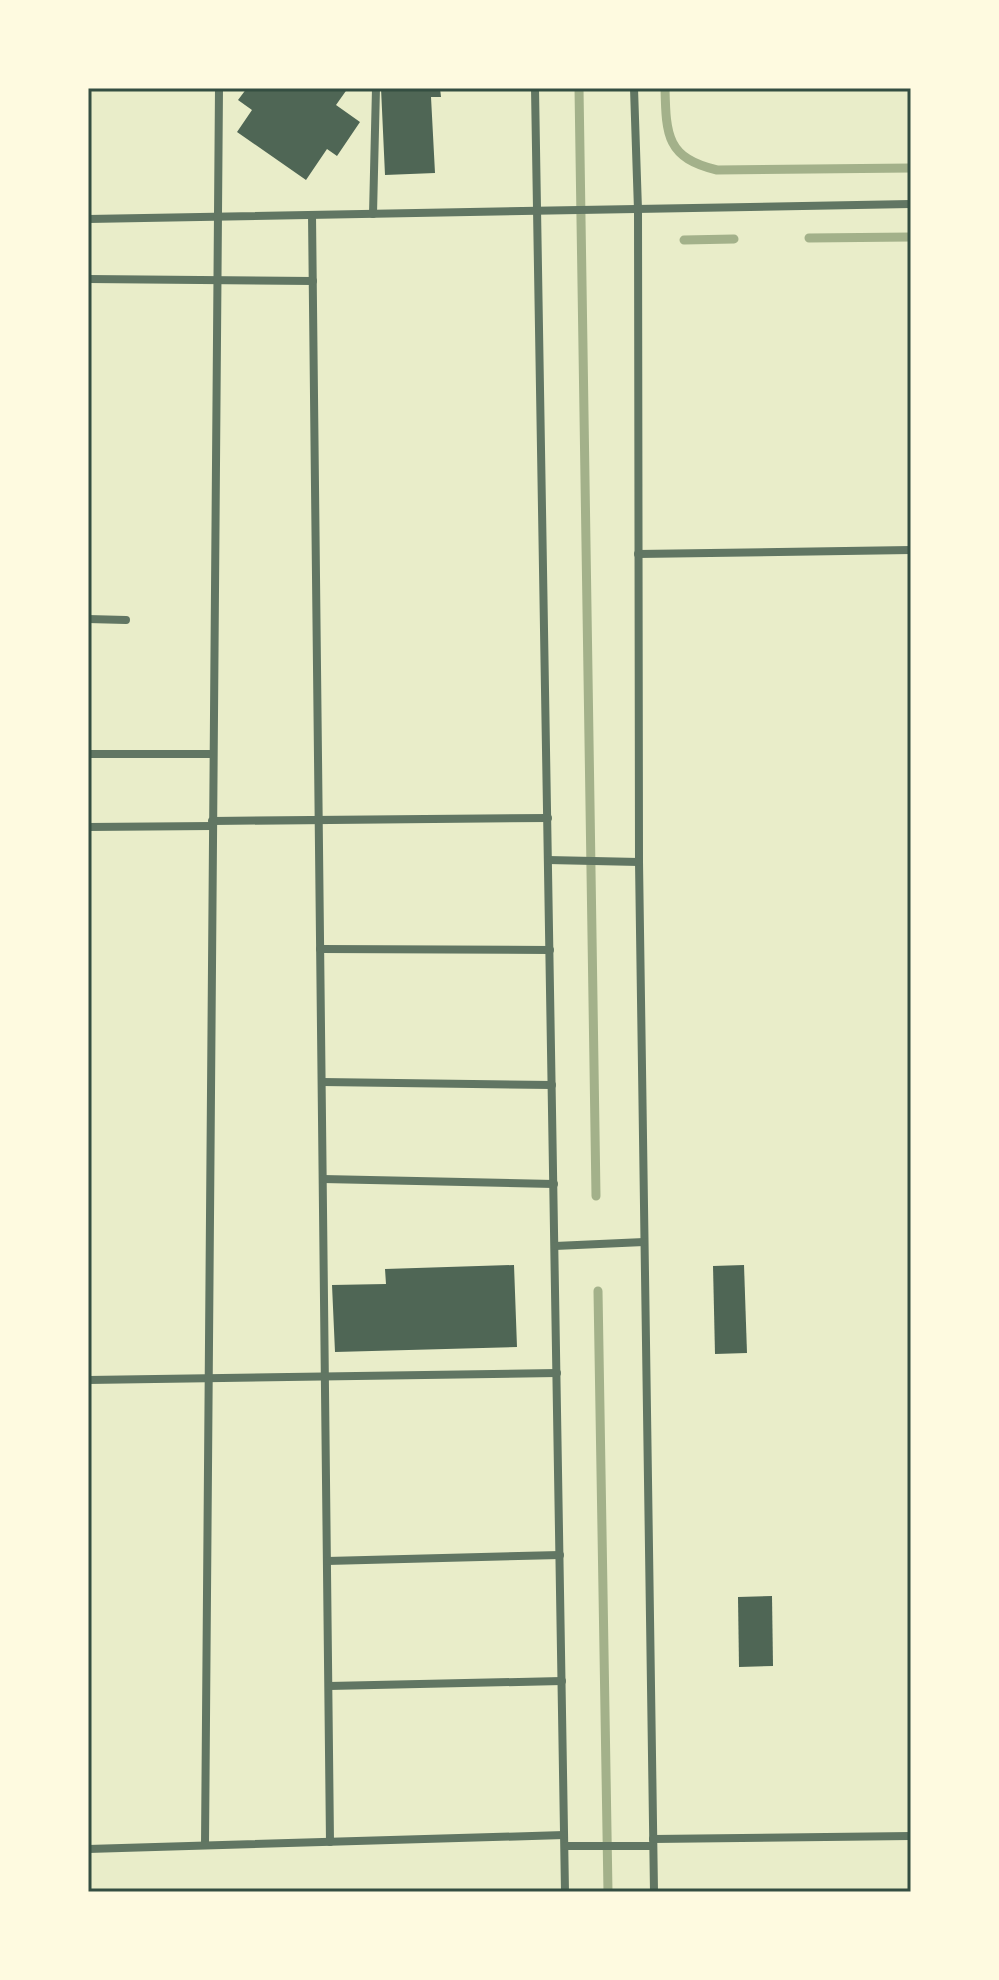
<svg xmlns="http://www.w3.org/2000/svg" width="999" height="1980" viewBox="0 0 999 1980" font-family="'Fira Sans',sans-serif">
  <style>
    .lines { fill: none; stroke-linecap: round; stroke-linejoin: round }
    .stream { stroke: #a3b18a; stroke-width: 9 }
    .building { fill: #4f6655 }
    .minor { stroke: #617663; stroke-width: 8 }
    .neatline { fill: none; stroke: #344e41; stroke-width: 3 }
  </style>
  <rect width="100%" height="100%" fill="#e9edc9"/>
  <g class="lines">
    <!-- stream -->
    <g class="stream">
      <polyline points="579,88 596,1196"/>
      <path d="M 665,88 C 666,136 667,158 717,170 L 911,168"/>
      <polyline points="809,238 911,237"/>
      <polyline points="684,240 734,239"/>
      <polyline points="598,1291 608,1892"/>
    </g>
  </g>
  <!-- building -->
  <g class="building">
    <polygon points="247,88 348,88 336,105 360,122 337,156 327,149 306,180 237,132 252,110 238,100"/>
    <polygon points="381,88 440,88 441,97 431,97 435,173 385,175"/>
    <polygon points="514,1265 517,1347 335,1352 332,1285 386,1284 385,1269"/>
    <polygon points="744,1265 747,1353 715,1354 713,1266"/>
    <polygon points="772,1596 773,1666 739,1667 738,1597"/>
  </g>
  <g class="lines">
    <!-- minor -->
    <g class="minor">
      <polyline points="535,88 565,1892"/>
      <polyline points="634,88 638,210 639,862 654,1892"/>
      <polyline points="373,214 376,88"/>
      <polyline points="312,215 330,1842"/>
      <polyline points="88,219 911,204"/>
      <polyline points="88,279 313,281"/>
      <polyline points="638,554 911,550"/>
      <polyline points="88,619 126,620"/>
      <polyline points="88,754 213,754"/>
      <polyline points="212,821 548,818"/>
      <polyline points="88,827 212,826"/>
      <polyline points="548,860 639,862"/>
      <polyline points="320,949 550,950"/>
      <polyline points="322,1082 552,1085"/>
      <polyline points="323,1179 554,1184"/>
      <polyline points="555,1246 644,1242"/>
      <polyline points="88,1380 557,1373"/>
      <polyline points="327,1561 560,1555"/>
      <polyline points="329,1686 562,1681"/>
      <polyline points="653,1839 911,1836"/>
      <polyline points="205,1845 219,88"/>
      <polyline points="565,1846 653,1846"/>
      <polyline points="88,1849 564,1835"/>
    </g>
  </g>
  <!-- border -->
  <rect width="999" height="1980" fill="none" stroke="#fefae0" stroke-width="180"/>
  <rect x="90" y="90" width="819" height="1800" class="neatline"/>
</svg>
